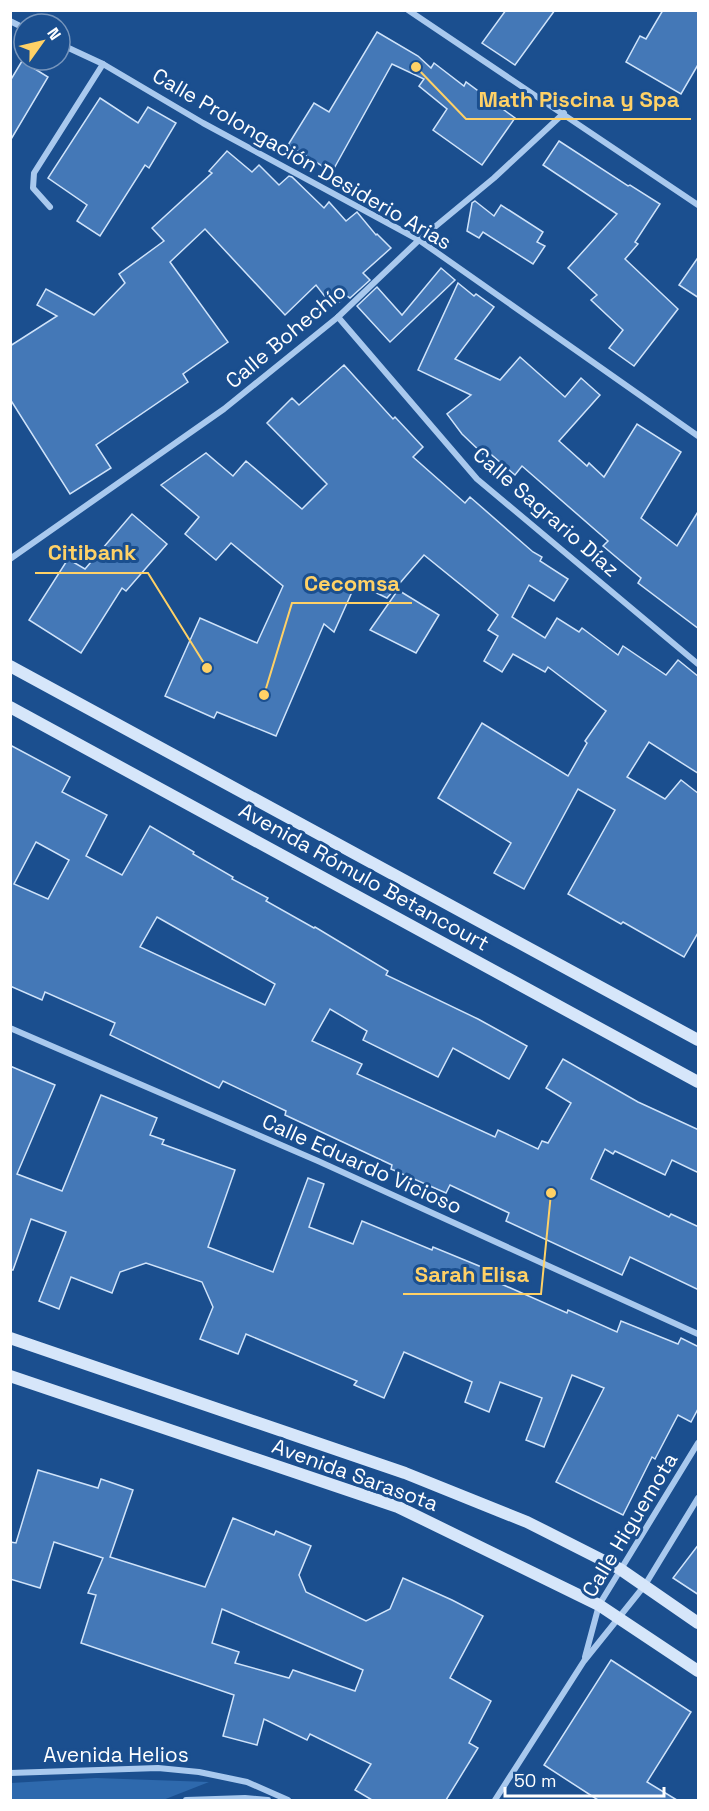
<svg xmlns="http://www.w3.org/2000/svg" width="709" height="1811" viewBox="0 0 709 1811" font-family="'Space Grotesk',sans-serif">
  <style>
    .green { fill: #2e69ad }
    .building { fill: #4478b7; stroke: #cfe3fa; stroke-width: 1.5; fill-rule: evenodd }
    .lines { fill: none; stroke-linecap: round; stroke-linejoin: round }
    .street { stroke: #a9c9ee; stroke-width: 6 }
    .secondary { stroke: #d6e6fa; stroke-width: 12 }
    .labels { text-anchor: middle; stroke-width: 6; stroke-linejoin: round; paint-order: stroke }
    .street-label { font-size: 21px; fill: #fff; stroke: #1b4f8f }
    .leader { fill: none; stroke: #ffd166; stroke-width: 2 }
    .callout-dot { fill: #ffd166; stroke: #1b4f8f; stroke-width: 2 }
    .callout-label { font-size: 22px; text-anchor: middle; font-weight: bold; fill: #ffd166; stroke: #1b4f8f; stroke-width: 6; stroke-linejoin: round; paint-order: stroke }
  </style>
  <rect width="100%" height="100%" fill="#1b4f8f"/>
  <!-- green -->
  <polygon class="green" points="96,1778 209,1782 163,1800 11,1800 11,1783"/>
  <!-- building -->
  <g class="building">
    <polygon points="506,10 555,10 515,65 482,43"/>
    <polygon points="663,10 699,10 699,63 681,94 626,62 640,36 646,39"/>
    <polygon points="377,32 418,56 431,68 434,63 464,86 466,82 515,118 482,165 433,130 447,109 419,86 424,79 392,64 332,172 288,145 314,103 329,112"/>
    <polygon points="22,61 48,77 10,141 10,81"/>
    <polygon points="100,98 138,123 148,107 176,123 149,168 145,165 100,236 77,221 87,205 48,178"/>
    <polygon points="559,141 628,186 630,185 660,204 635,242 638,244 625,259 678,309 634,366 609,348 623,330 591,300 597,295 568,268 617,214 543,165"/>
    <polygon points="227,151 252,172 259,165 279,185 289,176 292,177 324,208 329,202 346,221 357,212 376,235 377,234 391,248 363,273 370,280 350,298 347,296 333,307 316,285 285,315 205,229 170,262 228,342 183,374 188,382 96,445 111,468 70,494 10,399 10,346 57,316 37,305 46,289 94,315 125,283 119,274 164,241 152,228 212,173 209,171"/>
    <polygon points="475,201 494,216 501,205 543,232 537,242 545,246 533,264 483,232 479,238 467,231 472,203"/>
    <polygon points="699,256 699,298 679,285"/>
    <polygon points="441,268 455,280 390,342 357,306 377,287 402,315"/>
    <polygon points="458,283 474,296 476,294 494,307 455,359 500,380 520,357 565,397 581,378 600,395 559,441 587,466 589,463 604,477 637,424 681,452 641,518 677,546 699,510 699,629 638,583 641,578 603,546 608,541 522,466 515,475 487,451 483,454 462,434 447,414 471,395 418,370"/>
    <polygon points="344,365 393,419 395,417 423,447 413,457 465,503 470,497 533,552 542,557 540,561 568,579 554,601 529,585 512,617 545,638 557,618 579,632 582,628 618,655 623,646 666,675 678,660 699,677 699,774 649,742 627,777 665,799 681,780 699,794 699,931 684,957 623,922 621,924 568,894 615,810 578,789 524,889 494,873 511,843 438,798 482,723 568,776 587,743 585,741 606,711 548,667 545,672 513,654 502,672 484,661 498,636 488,630 498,615 424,555 387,598 356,583 334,632 324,624 276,736 217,712 214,718 165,696 200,618 257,643 283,586 231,543 216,560 185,534 199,517 161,485 206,453 233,476 246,461 302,509 327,484 267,423 292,398 299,405"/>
    <polygon points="132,514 167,544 126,591 122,588 81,653 29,620 68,559 85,569"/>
    <polygon points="398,590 439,615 416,653 370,630"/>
    <path d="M 10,745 L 70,777 L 62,792 L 107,815 L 86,856 L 122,875 L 150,826 L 194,852 L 193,854 L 233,877 L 232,879 L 268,898 L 266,901 L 314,928 L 315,927 L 388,971 L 386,975 L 478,1019 L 527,1046 L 509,1079 L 453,1048 L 438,1077 L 363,1040 L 367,1031 L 330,1009 L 312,1041 L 362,1064 L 357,1074 L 495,1137 L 498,1130 L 538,1149 L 542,1141 L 548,1143 L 571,1103 L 546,1088 L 563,1059 L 638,1102 L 699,1130 L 699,1173 L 672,1160 L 665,1175 L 615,1151 L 613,1154 L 605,1149 L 591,1179 L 669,1217 L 671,1214 L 699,1227 L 699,1290 L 630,1257 L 622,1275 L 506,1221 L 509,1213 L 450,1185 L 446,1193 L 391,1169 L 392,1165 L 285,1115 L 286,1111 L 223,1081 L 219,1088 L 110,1035 L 115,1023 L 45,992 L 42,1000 L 10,986 ZM 36,842 L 69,860 L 48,899 L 14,884 ZM 157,917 L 275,984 L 265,1005 L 140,947 Z"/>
    <polygon points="10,1066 55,1085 17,1174 62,1191 101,1095 157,1118 150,1135 164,1140 162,1144 235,1170 208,1247 273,1272 308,1178 324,1184 309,1227 353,1244 362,1221 432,1250 433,1247 484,1268 481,1275 567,1313 568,1310 617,1332 621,1321 678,1344 681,1338 699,1347 699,1407 691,1422 678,1415 655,1459 652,1457 623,1515 556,1482 604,1388 572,1375 544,1447 526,1440 542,1398 500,1382 489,1412 465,1402 472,1382 404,1352 384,1398 354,1385 357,1381 246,1334 238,1354 200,1339 213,1307 202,1282 146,1263 120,1272 112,1293 71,1277 59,1309 39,1301 66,1232 31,1219 13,1270 10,1270"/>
    <path d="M 38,1470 L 98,1488 L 101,1479 L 133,1490 L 110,1557 L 205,1587 L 233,1518 L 274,1535 L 276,1531 L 311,1546 L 299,1575 L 306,1592 L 366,1621 L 390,1609 L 403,1578 L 452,1600 L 483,1616 L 450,1678 L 491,1701 L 469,1743 L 478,1748 L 446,1800 L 372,1800 L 355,1790 L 371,1764 L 310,1734 L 307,1740 L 264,1719 L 257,1745 L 223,1736 L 234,1695 L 81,1643 L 96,1595 L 88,1593 L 103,1558 L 54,1542 L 40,1588 L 10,1579 L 10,1542 L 16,1543 ZM 222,1609 L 363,1670 L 355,1691 L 293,1670 L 289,1678 L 235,1663 L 239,1652 L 212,1643 Z"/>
    <polygon points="699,1544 699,1595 673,1578"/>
    <polygon points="611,1660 691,1712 647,1782 677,1800 598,1800 544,1765"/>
  </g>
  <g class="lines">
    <!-- street -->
    <g class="street">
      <polyline points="408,10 698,205"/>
      <polyline points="10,21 24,28"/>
      <polyline points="60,44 103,64 203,123 419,240 698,436"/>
      <polyline points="50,207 33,188 34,173 103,64"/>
      <polyline points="338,317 477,479 698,664"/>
      <polyline points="10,559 224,409 338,317 419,240 494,178 564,113"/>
      <polyline points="10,1028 318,1161 698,1334"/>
      <polyline points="585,1657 599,1605 698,1443"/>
      <polyline points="10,1773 158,1768 199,1772 247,1782 288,1800"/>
      <polyline points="186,1800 245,1798 268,1800"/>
      <polyline points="495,1800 584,1661 645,1585 698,1498"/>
    </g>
    <!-- secondary -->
    <g class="secondary">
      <polyline points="10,666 698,1040"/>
      <polyline points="10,707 698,1082"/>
      <polyline points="10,1338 405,1473 527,1522 620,1569 698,1623"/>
      <polyline points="10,1376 398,1507 599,1605 698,1671"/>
    </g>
  </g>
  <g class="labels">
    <!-- street labels -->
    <g class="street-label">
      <text transform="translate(302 159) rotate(30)" y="7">Calle Prolongación Desiderio Arias</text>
      <text transform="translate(286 336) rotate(-40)" y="7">Calle Bohechío</text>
      <text transform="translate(546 512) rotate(41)" y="7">Calle Sagrario Díaz</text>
      <text transform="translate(364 877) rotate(29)" y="7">Avenida Rómulo Betancourt</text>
      <text transform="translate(362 1164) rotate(24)" y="7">Calle Eduardo Vicioso</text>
      <text transform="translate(355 1475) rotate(20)" y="7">Avenida Sarasota</text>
      <text transform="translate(630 1525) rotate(-59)" y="7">Calle Higuemota</text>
      <text x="116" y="1762">Avenida Helios</text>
    </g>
  </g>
  <!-- callouts -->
  <path class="leader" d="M416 67L466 119H691M207 668L148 573H35M264 695L292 603H412M551 1193L541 1294H403"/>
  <g class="callout-dot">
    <circle cx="416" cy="67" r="6"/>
    <circle cx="207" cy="668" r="6"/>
    <circle cx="264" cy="695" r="6"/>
    <circle cx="551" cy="1193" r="6"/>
  </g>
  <g class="callout-label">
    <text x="579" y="107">Math Piscina y Spa</text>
    <text x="92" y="560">Citibank</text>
    <text x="352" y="591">Cecomsa</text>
    <text x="472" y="1282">Sarah Elisa</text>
  </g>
  <!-- border -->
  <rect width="709" height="1811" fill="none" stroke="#ffffff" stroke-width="24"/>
  <!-- north arrow -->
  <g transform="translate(42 42) rotate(56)"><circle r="28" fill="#1b4f8f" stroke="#7695bc" stroke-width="1.5"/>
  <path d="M0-4.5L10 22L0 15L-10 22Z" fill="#ffd166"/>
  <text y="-9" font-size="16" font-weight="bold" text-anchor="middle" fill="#ffffff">N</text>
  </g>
  <!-- scale -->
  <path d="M505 1787v9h159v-9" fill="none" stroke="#ffffff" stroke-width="3"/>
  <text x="514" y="1787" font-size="18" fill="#ffffff" stroke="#1b4f8f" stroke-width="4.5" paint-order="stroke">50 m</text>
</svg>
